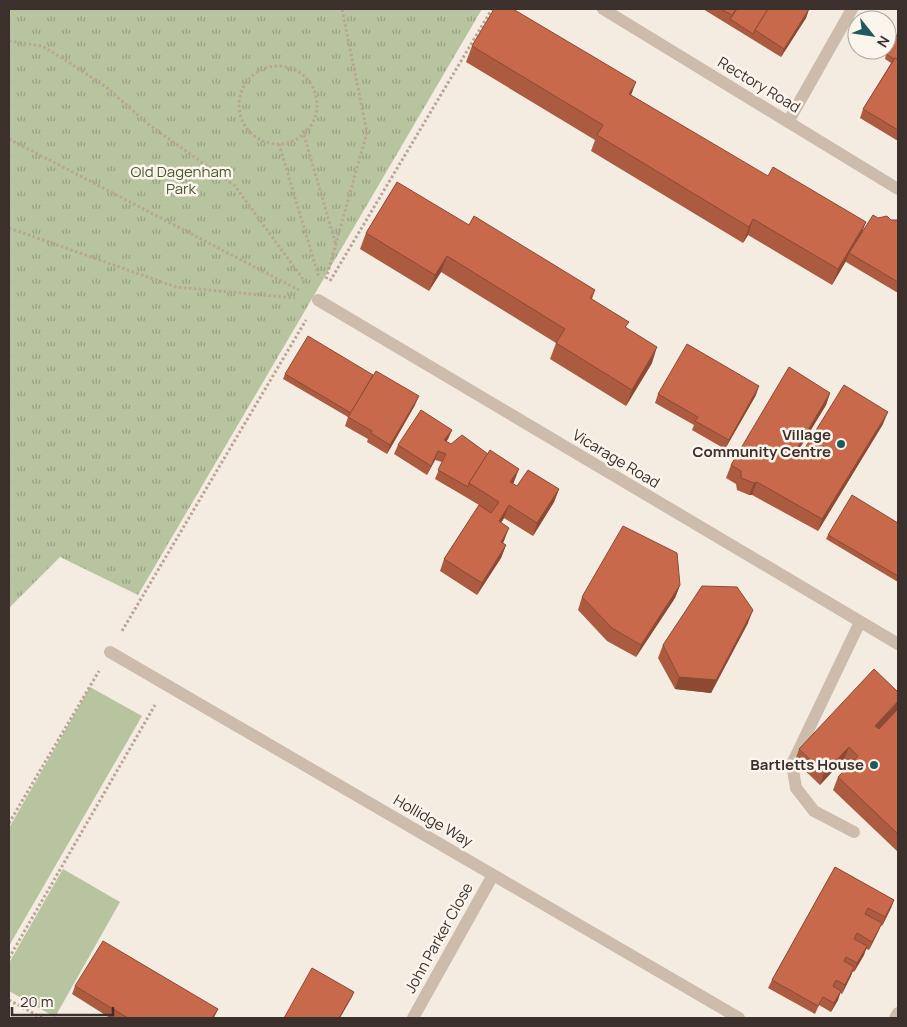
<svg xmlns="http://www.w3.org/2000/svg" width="907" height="1027" viewBox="0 0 907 1027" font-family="Manrope,sans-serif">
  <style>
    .green { fill: #b8c4a0 }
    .park { fill: url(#park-tufts) }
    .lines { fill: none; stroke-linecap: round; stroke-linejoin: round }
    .path { stroke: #b9a596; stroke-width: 3; stroke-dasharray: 2.5 2.5; stroke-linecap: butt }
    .minor { stroke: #cdbbac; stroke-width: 12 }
    .wall { fill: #ac5a40 }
    .shaded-wall { fill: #8c4a34 }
    .building { fill: #c8694b; stroke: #8c4a34 }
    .poi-dot { fill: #1f5a5e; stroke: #fbf5ee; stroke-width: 2 }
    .labels { text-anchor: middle; stroke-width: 5; stroke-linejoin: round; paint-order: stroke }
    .street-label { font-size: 15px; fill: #3b302b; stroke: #fbf5ee }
    .park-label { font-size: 15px; fill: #4a5a2e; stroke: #fbf5ee }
    .poi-label { font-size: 15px; font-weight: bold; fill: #3b302b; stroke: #fbf5ee; text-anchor: end }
  </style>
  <defs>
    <pattern id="park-tufts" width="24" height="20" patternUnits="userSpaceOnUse" patternTransform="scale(1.25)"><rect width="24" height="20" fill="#b8c4a0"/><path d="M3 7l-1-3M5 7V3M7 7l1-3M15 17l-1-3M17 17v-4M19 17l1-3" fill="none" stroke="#97a083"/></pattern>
  </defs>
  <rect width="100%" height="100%" fill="#f4ebe1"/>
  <!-- green -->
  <g class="green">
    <polygon points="90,687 142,716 9,946 9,828"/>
    <polygon points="63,869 120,902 55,1017 9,991 9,963"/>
  </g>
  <!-- park -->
  <polygon class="park" points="9,9 482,9 138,595 60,557 9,608"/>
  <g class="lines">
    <!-- path -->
    <g class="path">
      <polyline points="9,41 42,46 70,63 106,87 148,124 235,186 305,282"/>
      <circle cx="278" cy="105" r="39"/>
      <polyline points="304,135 336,245"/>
      <polyline points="9,139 299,290"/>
      <polyline points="279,144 319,278"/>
      <polyline points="9,228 176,287 295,298"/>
      <polyline points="326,279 367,132 342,9"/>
      <polyline points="330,281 492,9"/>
      <polyline points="122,631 306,320"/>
      <polyline points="9,823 99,671"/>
      <polyline points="9,958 155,705"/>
      <polyline points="9,1000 42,1018"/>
    </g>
    <!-- minor -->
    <g class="minor">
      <polyline points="603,9 898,189"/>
      <polyline points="788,122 852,9"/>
      <polyline points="318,300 898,644"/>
      <polyline points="110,652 739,1018"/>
      <polyline points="854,832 814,811 796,788 792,764 860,622"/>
      <polyline points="413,1018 493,875"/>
      <polyline points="895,1018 898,1013"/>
    </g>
  </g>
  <!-- wall -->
  <g class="wall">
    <polygon points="703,9 809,9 806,18 781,57"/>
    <polygon points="898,33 898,141 860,118 863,109 891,63 885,59 886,54"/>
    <polygon points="472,46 631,95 861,233 878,218 898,221 898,293 846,262 846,261 832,285 748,235 743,243 591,151 595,140 466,62"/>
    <polygon points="469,225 595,290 592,299 627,328 652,363 626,406 550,359 556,343 441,272 429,291 360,249 366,233"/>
    <polygon points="285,374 415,405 387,454 367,442 368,439 345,426 348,417 283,379"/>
    <polygon points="830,393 826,405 797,453 800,456 883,424 818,531 752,495 749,495 737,490 736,484 726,478 731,465"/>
    <polygon points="658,394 756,395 725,449 692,430 694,425 655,403"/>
    <polygon points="452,430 448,439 446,442 514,482 513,484 517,486 559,489 554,502 533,536 504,518 501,523 504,541 503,543 506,545 501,558 477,595 440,571 444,559 479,505 464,496 435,479 442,462 435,460 427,475 394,454 398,445"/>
    <polygon points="898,523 898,582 826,539 828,535"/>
    <polygon points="680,585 675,598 636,657 607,641 578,610 582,597"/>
    <polygon points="748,623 711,693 675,689 658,658 663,645"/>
    <polygon points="898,709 898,852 833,790 838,777 850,765 844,759 820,785 795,761 799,749"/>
    <polygon points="835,867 894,900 891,908 882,926 881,925 878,932 869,950 866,949 864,955 854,972 853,971 842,994 840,993 838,1000 831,1012 819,1005 815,1014 768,988 772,980"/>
    <polygon points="75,986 218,1009 214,1018 110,1018 72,994"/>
  </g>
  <!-- shaded-wall -->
  <g class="shaded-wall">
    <polygon points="809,9 806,18 781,57 784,49"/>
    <polygon points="636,82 630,98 629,94"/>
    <polygon points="753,219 748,235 743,243 749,227"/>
    <polygon points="866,222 860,238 849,253 846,261 832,285 838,269"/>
    <polygon points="447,256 441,272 429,291 435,275"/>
    <polygon points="657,347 652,363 626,406 632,390"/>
    <polygon points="759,386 756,395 725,449 729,440"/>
    <polygon points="830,393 826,405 790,464 795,452"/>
    <polygon points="419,396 415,405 387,454 390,445"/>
    <polygon points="888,412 883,424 818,531 822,519"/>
    <polygon points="452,430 448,439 441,449 444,440"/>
    <polygon points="438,451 435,460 427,475 431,466"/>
    <polygon points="519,469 514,482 506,495 510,482"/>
    <polygon points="757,482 752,495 749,495 754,483"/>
    <polygon points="559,489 554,502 533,536 537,523"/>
    <polygon points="509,505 504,518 494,534 499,521"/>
    <polygon points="509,528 504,541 496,554 501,542"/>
    <polygon points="506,545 501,558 477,595 482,583"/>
    <polygon points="680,585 675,598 636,657 641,645"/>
    <polygon points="753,610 748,623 711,693 675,689 679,677"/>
    <polygon points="898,701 898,709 871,738 875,726"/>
    <polygon points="849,747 844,759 820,785 824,773"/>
    <polygon points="894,900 891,908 882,926 885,917"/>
    <polygon points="882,923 878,932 869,950 872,942"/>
    <polygon points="867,946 864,955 854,972 857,963"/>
    <polygon points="854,967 851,976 842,994 845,985"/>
    <polygon points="841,991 838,1000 831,1012 834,1003"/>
    <polygon points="354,992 352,997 340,1018 339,1018"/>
  </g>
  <!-- building -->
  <g class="building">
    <polygon points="494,9 513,9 636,82 629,94 768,176 773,167 866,222 838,269 753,219 749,227 597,135 603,125 472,46"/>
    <polygon points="721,9 736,9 732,15"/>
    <polygon points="737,9 768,9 755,30 753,34 730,19"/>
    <polygon points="768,9 809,9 784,49 755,30"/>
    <polygon points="898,33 898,60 895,58 894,59 886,54"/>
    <polygon points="895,58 898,60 898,130 863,109"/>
    <polygon points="397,182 469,225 474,216 595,290 590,298 629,322 625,327 657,347 632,390 556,343 565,329 447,256 435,275 366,233"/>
    <polygon points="873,215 878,218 887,216 891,220 897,220 898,221 898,282 849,253"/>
    <polygon points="308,336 373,375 351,413 285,374"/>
    <polygon points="687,344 759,386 729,440 695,421 698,417 658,394"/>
    <polygon points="789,367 830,393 795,452 800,456 844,385 888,412 822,519 757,482 754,483 741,478 741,471 731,465"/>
    <polygon points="376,371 419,396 390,445 371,433 372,431 348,417"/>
    <polygon points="421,410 452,430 444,440 451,444 462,435 488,454 469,483 468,487 438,470 446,454 438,451 431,466 398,445"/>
    <polygon points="490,450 519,469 510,482 517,486 528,470 559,489 537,523 509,505 499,521 509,528 501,542 506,545 482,583 444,559 479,505 491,513 499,502 469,483"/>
    <polygon points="852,495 898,523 898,576 828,535"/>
    <polygon points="623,526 677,553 680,585 641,645 612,628 582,597"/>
    <polygon points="702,586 737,587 753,610 716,680 679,677 663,645"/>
    <polygon points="874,669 898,692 898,701 875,726 879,729 898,709 898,834 838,777 858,756 849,747 824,773 799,749"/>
    <polygon points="835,867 894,900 885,917 868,908 865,914 882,923 872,942 857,933 854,939 867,946 857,963 846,957 844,961 854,967 845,985 836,980 833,986 841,991 834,1003 823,997 818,1006 772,980"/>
    <polygon points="103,941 218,1009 212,1018 128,1018 75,986"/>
    <polygon points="312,968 354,992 339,1018 284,1018"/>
  </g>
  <!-- markers -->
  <g class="poi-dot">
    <circle cx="841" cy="444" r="5"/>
    <circle cx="874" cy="765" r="5"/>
  </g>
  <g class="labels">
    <!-- street labels -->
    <g class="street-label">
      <text transform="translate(759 85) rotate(31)" y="5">Rectory Road</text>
      <text transform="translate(616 459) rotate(31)" y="5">Vicarage Road</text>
      <text transform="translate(433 821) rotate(30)" y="5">Hollidge Way</text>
      <text transform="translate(439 938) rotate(-61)" y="5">John Parker Close</text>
    </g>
    <!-- park labels -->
    <g class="park-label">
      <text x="181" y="177">Old Dagenham<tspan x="181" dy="17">Park</tspan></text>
    </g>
    <!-- poi labels -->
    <g class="poi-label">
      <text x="831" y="440">Village<tspan x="831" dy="17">Community Centre</tspan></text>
      <text x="864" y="770">Bartletts House</text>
    </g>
  </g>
  <!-- border -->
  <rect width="907" height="1027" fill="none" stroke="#3b302b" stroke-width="20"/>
  <!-- north arrow -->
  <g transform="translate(872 35) rotate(120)"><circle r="24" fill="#fbf5ee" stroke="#aea6a0"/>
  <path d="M0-4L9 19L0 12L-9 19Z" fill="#1f5a5e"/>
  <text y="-8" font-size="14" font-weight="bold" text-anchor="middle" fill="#3b302b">N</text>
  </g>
  <!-- scale -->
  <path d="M12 1007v8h101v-8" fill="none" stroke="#3b302b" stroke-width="2.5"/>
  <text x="20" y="1007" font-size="15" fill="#3b302b" stroke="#fbf5ee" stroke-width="4" paint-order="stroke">20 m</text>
</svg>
